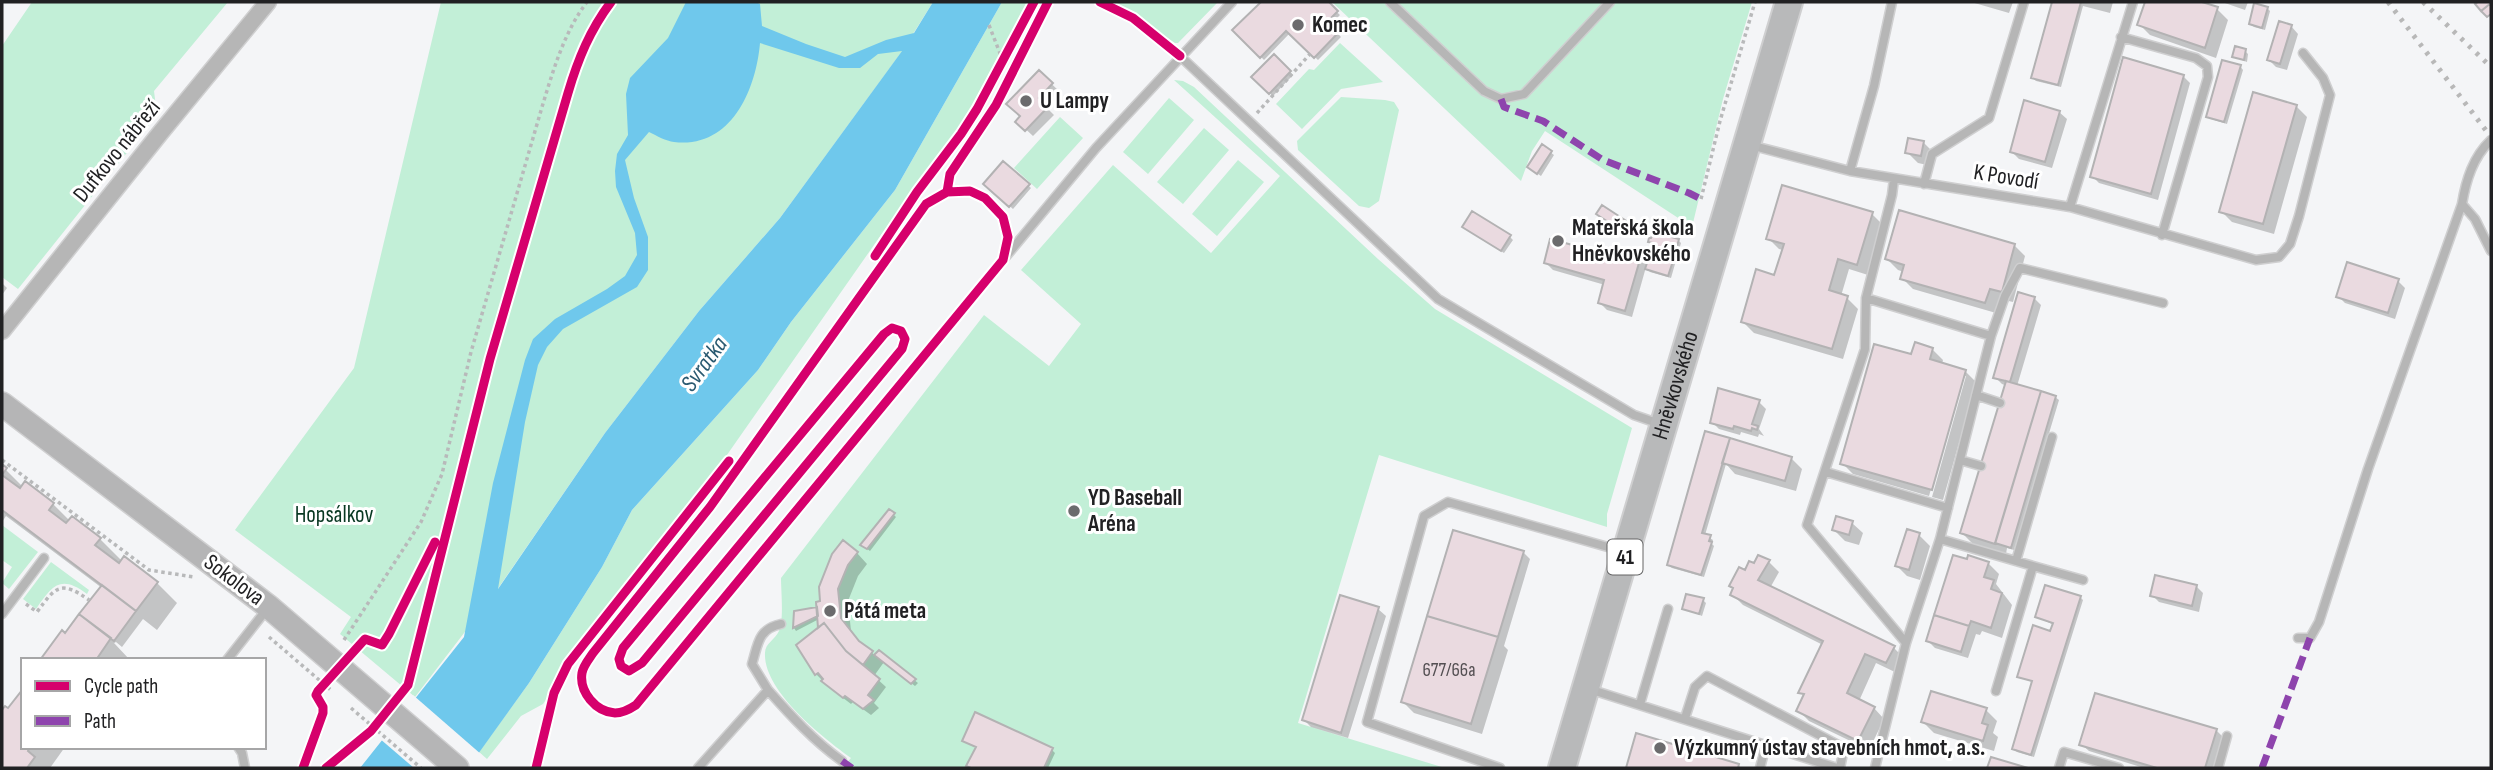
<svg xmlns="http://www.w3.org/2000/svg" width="2493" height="770" viewBox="0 0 2493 770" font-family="'Sofia Sans Condensed',sans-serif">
  <rect width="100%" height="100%" fill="#f4f5f7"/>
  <path fill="#c2efd7" d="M32,2H228L154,91L157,115L18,289L2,277V46Z
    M441,2H933L903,50L780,218L699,311L605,433L497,590L415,697L340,634L351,617L235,530L354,368Z
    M1002,2H1029L957,132L902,205L715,472L565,662L551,692L543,704L521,716L487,759L479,752L529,683L602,567L632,510L758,370L791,322L895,190Z
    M1111,2H1218L1178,43H1175Z
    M1332,2H1752L1723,99L1692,227L1545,131L1532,151L1521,181Z
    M1340,43L1383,82L1341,89L1302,129L1276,104L1309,69L1314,70Z
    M1174,80L1183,81L1194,87L1378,259L1435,309L1632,428L1607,514V527L1379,455L1298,723L1445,768H842L851,758C823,738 763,691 765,653C765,643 775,640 779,631C784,621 781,590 781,578L984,315L1049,366L1081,324L1021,270L1113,165L1211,253L1280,176Z
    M1341,97L1385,100L1394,102L1399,110L1379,201L1369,208L1359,206L1298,150L1297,141Z
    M1169,98L1194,120L1148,174L1123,152Z
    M1060,117L1083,138L1037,189L1014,168Z
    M1204,128L1229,150L1183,204L1157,182Z
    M1238,160L1264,182L1217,236L1192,214Z
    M2,525L38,552L9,589L2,583L12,567L2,560Z
    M51,562L89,590L87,594C60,574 52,586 36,609L23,599Z"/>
  <path fill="#6fc8ec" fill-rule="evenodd" d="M686,2H756L760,4L762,26L806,44L845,57L886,40L914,33L933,2H1002L895,190L791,322L758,370L632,510L602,567L529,683L468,768H360L464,637L493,483L525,360L533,339L555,319L607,289L625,276L637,255L635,233L616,187L615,171L617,154L628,135L626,94L630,78L668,38ZM760,43L839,68H860L878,54L902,51L780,218L699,311L605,433L498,589L525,422L538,365L547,347L563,329L637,287L648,270V237L634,198L625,160L649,132C657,136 666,141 674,142C731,149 756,90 760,43Z"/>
  <path fill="#f4f5f7" d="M413,695L482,755L472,768H414L379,738Z"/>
  <path fill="#0003" d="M1263,2H1326L1340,15L1330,25L1341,37L1318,60L1290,33L1264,60L1235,30Z
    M1971,2H2013L2009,13Z
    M2053,2H2113L2110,13L2083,6L2061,87L2036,81L2033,78Z
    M2147,2H2197L2217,9L2228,20L2216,58L2150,35L2139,24Z
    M2222,2H2248L2245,10Z
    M2267,8L2270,11L2265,30L2254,27L2251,24Z
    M2291,26L2298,34L2287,70L2276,67L2269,60Z
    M2245,51L2248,54L2247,62L2234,57Z
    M1274,56L1293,75L1273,96L1253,77Z
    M2240,66L2243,70L2227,124L2211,119L2208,116Z
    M1039,72L1059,91L1045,106L1054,115L1033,136L1017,121L1022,117Z
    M2183,76L2190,83L2158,200L2099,183L2092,176Z
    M2297,107L2307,117L2274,234L2232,222L2221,211Z
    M2059,112L2067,119L2052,168L2019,159L2012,152Z
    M1923,142L1934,153L1932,166L1918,163L1907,152Z
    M1542,146L1554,155L1541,176L1532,170Z
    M1003,163L1031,188L1013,209L985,184Z
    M1603,208L1633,229L1629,235L1601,217Z
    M1872,214L1883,225L1868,275L1849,269L1841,296L1847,298L1858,309L1843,359L1754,333L1743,322L1776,277L1783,250L1779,249L1768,238Z
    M1467,230L1510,237L1513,240L1504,253Z
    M1678,240L1681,243L1671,278L1650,272L1646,267L1632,317L1607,310L1600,303L1605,285L1553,270L1546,263L1597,253L1640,258L1648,266L1655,245L1650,241Z
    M2014,245L2025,256L2013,302L2000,299L1996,313L1913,289L1902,278L1904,272L1898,270L1887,259Z
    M2398,281L2405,288L2395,319L2345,303L2338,296Z
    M2,283L7,288L2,295Z
    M2034,298L2041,305L2017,386L2055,397L2059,400L2014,550L2007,548L2006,554L1973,544L1962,533L2007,386L2002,384L1995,377Z
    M1932,349L1943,360L1942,364L1965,371L1976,382L1943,500L1932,497L1966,376H1963L1929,496L1853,474L1842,463L1912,356Z
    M1759,402L1766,409L1759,429L1764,436L1759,434L1758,437L1741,432L1740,435L1719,429L1712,422Z
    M1706,433L1791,458L1802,469L1796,491L1735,474L1726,464L1705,535L1713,540L1712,544L1714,546L1704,577L1672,568L1669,565Z
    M2,466L23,487L53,504L70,521L100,539L122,561L157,583L177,603L157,630L143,619L122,647L116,642L114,643L130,660H42L65,635L102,588L6,516L2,522Z
    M893,514L896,517L870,551L866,548Z
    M1852,523L1863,533L1859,545L1845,541L1834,530Z
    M1908,531L1919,535L1930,546L1920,580L1907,576L1897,566Z
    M1523,552L1530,559L1504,646L1508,650L1482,734L1414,713L1403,702Z
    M857,553L867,564L858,576L848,601L851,631L863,646L876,656L879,653L918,683L915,686L884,662L874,676L886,687L874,703L879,708L871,715L853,702L851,704L830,688L816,674L819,619L796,631L794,628L796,612L818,608L822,602L820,587Z
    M1769,562L1779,572L1770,588L1894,648L1905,659L1897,673L1876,663L1859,701L1874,708L1884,719L1869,750L1809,721L1799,711L1805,697L1800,692L1823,645L1743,605L1732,594L1745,572L1755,565Z
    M1988,563L1999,574L1996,584L2012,605L2002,638L1982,631L1980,635L1976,634L1968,658L1935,648L1928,641Z
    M2196,586L2203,593L2199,612L2159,602L2152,595Z
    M2080,597L2083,600L2034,757L2017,752L2014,749L2034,683L2019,676L2052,633L2054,625L2037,617Z
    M1703,600L1706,603L1702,616L1684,608Z
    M1378,609L1386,616L1348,738L1311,727L1304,720Z
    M5,708L9,711L23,747H65L50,768H2V713Z
    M1986,710L1997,721L1993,733L1998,737L1994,751L1934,733L1923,722Z
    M2216,730L2223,737L2214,768H2144L2089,751L2081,744Z
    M1638,735L1738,765L1741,768H1628Z
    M964,740L1052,750L1055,753L1048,768H971L969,766L977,748Z"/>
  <path fill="#eadae0" stroke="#b3b2b3" stroke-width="2" d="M1261,2H1329L1338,11L1328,21L1339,32L1314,58L1286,31L1260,58L1232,30Z
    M2052,2H2081L2058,85L2031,78Z
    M2145,2H2202L2218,7L2205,48L2137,25Z
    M2478,2H2491V3L2481,11L2475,4Z
    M2254,3L2268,7L2262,28L2249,24Z
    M2491,3V14L2487,17L2481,11Z
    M2279,21L2292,25L2280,64L2267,60Z
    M2235,46L2246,49L2244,60L2232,57Z
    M1274,54L1291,71L1269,94L1251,77Z
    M2123,57L2184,75L2151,194L2090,177Z
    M2222,60L2241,65L2224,122L2206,117Z
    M1039,70L1053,83L1039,98L1048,107L1025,131L1015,122L1020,116L1006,104Z
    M2253,92L2297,105L2263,224L2219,212Z
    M2024,100L2060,111L2045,162L2010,152Z
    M1908,138L1924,141L1921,156L1905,153Z
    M1542,144L1552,151L1537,174L1527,167Z
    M1003,161L1030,184L1009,207L983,184Z
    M1782,185L1873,212L1857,265L1838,259L1829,290L1848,296L1832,349L1741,322L1756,269L1774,275L1784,244L1766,239Z
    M1602,205L1631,224L1625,233L1596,214Z
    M1899,210L2015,244L2002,292L1990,289L1985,303L1900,279L1904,265L1885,259Z
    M1472,211L1511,235L1501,251L1462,227Z
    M1656,233L1679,239L1673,261L1650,254L1653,243L1648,242L1649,238H1651L1653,234Z
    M1550,239L1595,251L1597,245L1641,256L1625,311L1598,303L1604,280L1544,263Z
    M1650,254L1673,261L1668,276L1645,269Z
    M2347,262L2399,279L2388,313L2336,297Z
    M2018,292L2035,297L2010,382L1993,378Z
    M1915,342L1933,348L1930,359L1966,370L1932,490L1840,464L1874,344L1911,354Z
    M2006,381L2041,391L1995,544L1960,533Z
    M1718,388L1760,400L1752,424L1758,426L1757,430L1752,428L1751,431L1734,426L1733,429L1710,423Z
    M2041,391L2056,396L2011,548L1995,543Z
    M1705,431L1730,438L1702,533L1711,535L1709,541L1712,542L1701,575L1667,565Z
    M1730,438L1792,457L1785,481L1722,463Z
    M2,464L7,468L2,475L20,488L25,481L54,503L49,510L66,523L72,516L101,538L95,545L119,563L124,556L158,582L136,611L2,510Z
    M889,509L895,513L867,549L860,545Z
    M1836,516L1853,521L1849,535L1832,530Z
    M1907,529L1920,533L1909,570L1895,566Z
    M1453,530L1524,551L1498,637L1427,616Z
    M843,540L858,552L848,565L838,589L841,618L859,641L873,651L863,665L846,651L824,623L818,628L816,602L820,601L819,587L832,554Z
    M1758,555L1770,560L1758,580L1895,646L1886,663L1865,654L1847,693L1875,707L1858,741L1796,711L1804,694L1798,693L1823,641L1730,595L1733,588L1729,586L1739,567L1745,570L1749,561L1754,563Z
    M1953,555L1967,559L1968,555L1989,562L1984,577L1994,580L1991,589L2002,593L1991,628L1971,621L1969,626L1934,615Z
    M2155,575L2197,585L2192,606L2150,596Z
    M102,585L136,611L114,641L79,614Z
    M2045,585L2081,596L2031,755L2012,749L2032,681L2017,677L2033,625L2050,631L2053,623L2035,617Z
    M1686,594L1704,598L1699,614L1682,609Z
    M1340,595L1379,607L1341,733L1302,720Z
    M817,607L818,616L793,628L794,611Z
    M79,614L111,638L96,660H40L62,630L65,633Z
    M1934,615L1969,626L1961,652L1926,641Z
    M1427,616L1498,637L1471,724L1401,702Z
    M824,623L846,651L880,679L868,695L874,700L863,709L845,696L843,698L821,681L823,679L818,673L815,675L796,645Z
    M879,650L916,679L911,684L874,655Z
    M23,689V747H30L28,751L35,757L27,768H2V710L5,706L8,708Z
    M1931,691L1987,708L1982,723L1988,725L1983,741L1921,722Z
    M2095,693L2217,729L2205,768H2157L2079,745Z
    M975,712L1053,748L1044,768H971L966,766L976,747L962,741Z
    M1636,733L1739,764L1738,768H1626Z
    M1991,757L2028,768H1987Z"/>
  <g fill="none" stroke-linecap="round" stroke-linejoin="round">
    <defs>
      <path id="lane" d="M1390,2L1484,91L1501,99L1524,94L1610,2
        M2121,37L2196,58L2207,66L2208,77L2162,235
        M1180,56L1438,299L1634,415L1660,424
        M1750,145L1850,171L2070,207L2256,260L2279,257L2290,244L2299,216L2330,95L2323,78L2303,53
        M1850,171L1874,86L1892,2
        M1924,184L1932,154L1989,118L2024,2
        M2462,204L2475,219L2491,251
        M2070,207L2133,2
        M1003,260L1096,148L1232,2
        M1866,298L1991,336L1940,539L1906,643
        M1991,336L2005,296L2020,268L2163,303
        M1976,395L2000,403
        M1960,460L1981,466
        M1826,472L1948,508
        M1940,539L2033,566L1996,691
        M2016,561L2052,437
        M2033,566L2083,580
        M2,614L44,558
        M2298,638H2310L2319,622L2368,469L2462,204C2466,180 2473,157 2491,140
        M227,660L267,609
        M1589,689L1837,768
        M768,690C791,716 814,741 842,761
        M1640,704L1668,609
        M1685,718L1695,687L1707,676L1844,748L1840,768
        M238,747L242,753L245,768
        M698,768L768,690L752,664C758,644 758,629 781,624
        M1500,768L1367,722L1424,516L1448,502L1622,551
        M1760,768L1766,745
        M1875,768L1906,643L1807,525L1865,349L1866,298L1892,195L1894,179
        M2059,768L2064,752L2119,768
        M2218,768L2227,736"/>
      <path id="street" d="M2,331L161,132L268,2"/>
      <path id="secondary" d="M2,404L269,607L457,768"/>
      <g id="primary">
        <path id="s1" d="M1562,768L1789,2"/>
      </g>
    </defs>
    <use href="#lane" stroke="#cfcfd0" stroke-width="11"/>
    <use href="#street" stroke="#cfcfd0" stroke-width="19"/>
    <use href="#secondary" stroke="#cfcfd0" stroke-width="26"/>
    <use href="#primary" stroke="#cfcfd0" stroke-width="30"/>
    <path stroke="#b8b9ba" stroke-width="3.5" stroke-dasharray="3.5 3.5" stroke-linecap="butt" d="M989,25L1003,61
      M1257,113L1310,54
      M1701,199L1720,121L1755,2
      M2,460L149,570L194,577
      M26,604L37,612C56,586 61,580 89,600
      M269,637L332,691
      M344,640L421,522L442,474L471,352L542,107C553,71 564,32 587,2
      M351,708L421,768"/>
    <use href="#lane" stroke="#b6b6b6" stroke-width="8"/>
    <use href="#street" stroke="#b6b6b6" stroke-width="16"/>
    <use href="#secondary" stroke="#b5b5b6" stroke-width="23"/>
    <use href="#primary" stroke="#b8b9ba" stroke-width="26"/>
    <path stroke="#b8b8b8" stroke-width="5" stroke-dasharray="3.5 7" stroke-linecap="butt" d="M2388,2L2491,137
      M2423,2L2491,67"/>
    <path stroke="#8e44ad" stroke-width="7" stroke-dasharray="14 7" stroke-linecap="butt" d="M1501,99L1504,107L1543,121L1603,160L1689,193L1701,199
      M842,761L852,768
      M2262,768L2310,638"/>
    <defs>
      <path id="cycleway" d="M1100,2L1133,18L1180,56
        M947,192L926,204L710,507L593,653C589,659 583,666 582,673C579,692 596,712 615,713C623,713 630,709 636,705L1003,260L1008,237L1003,217L985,198L970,191L947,192L950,174L996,105L1048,2
        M875,256L917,192L961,134L977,109L1034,2
        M892,328L901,331L905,339L902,349L642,663L629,671L621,666L619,659L623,648L884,334Z
        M303,768L323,713V707L316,695L318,691L365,639L382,645L389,634L435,542
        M326,768L371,731L408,685L490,359L568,93C578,59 590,30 611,2
        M536,768L554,693L568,664L729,461"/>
    </defs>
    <use href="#cycleway" stroke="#fff" stroke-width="13"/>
    <use href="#cycleway" stroke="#d6006c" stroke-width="9"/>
  </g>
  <g fill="#6b6b6d" stroke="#fff" stroke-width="2.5">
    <circle cx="1298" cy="25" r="7"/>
    <circle cx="1026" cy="101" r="7"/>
    <circle cx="1558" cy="241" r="7"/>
    <circle cx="1074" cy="511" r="7"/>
    <circle cx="830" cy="611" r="7"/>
    <circle cx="1660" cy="748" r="7"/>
  </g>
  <g text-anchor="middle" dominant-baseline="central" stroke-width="6" stroke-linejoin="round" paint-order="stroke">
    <g font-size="19" fill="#534f52">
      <text x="1449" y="670">677/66a</text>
    </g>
    <rect fill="#fff" stroke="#646465" stroke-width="2" x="1607.5" y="539.5" width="35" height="35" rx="5"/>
    <g font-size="21" font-weight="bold" fill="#212123">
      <text x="1625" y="557">41</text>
    </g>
    <g font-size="23" font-weight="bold" fill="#212123" stroke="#fff" text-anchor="start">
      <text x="1312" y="25">Komec</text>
      <text x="1040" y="101">U Lampy</text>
      <text x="1572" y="228">Mateřská škola<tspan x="1572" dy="26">Hněvkovského</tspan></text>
      <text x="1088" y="498">YD Baseball<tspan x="1088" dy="26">Aréna</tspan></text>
      <text x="844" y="611">Pátá meta</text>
      <text x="1674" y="748">Výzkumný ústav stavebních hmot, a.s.</text>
    </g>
    <g font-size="23" fill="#212123" stroke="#fff">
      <text transform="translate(117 151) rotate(-51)">Dufkovo nábřeží</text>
      <text transform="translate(2006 177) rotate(9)">K Povodí</text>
      <text stroke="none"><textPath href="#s1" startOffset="399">Hněvkovského</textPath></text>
      <text transform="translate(234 580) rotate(37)">Sokolova</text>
    </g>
    <g font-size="23" fill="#073721" stroke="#fff">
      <text x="334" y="515">Hopsálkov</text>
    </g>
    <g font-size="24" font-style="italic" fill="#2a5a71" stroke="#fff">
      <text transform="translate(704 364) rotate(-54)">Svratka</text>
    </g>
  </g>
  <rect width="2493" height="770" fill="none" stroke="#212123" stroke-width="7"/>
  <rect x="21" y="658" width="245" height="91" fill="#ffffff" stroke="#a6a6a7" stroke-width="2"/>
  <rect x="35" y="681" width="35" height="10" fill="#d6006c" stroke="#a6a6a7" stroke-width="2"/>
  <text x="84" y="693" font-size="21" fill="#212123">Cycle path</text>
  <rect x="35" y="716" width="35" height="10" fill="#8e44ad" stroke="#a6a6a7" stroke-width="2"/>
  <text x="84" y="728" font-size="21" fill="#212123">Path</text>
</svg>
